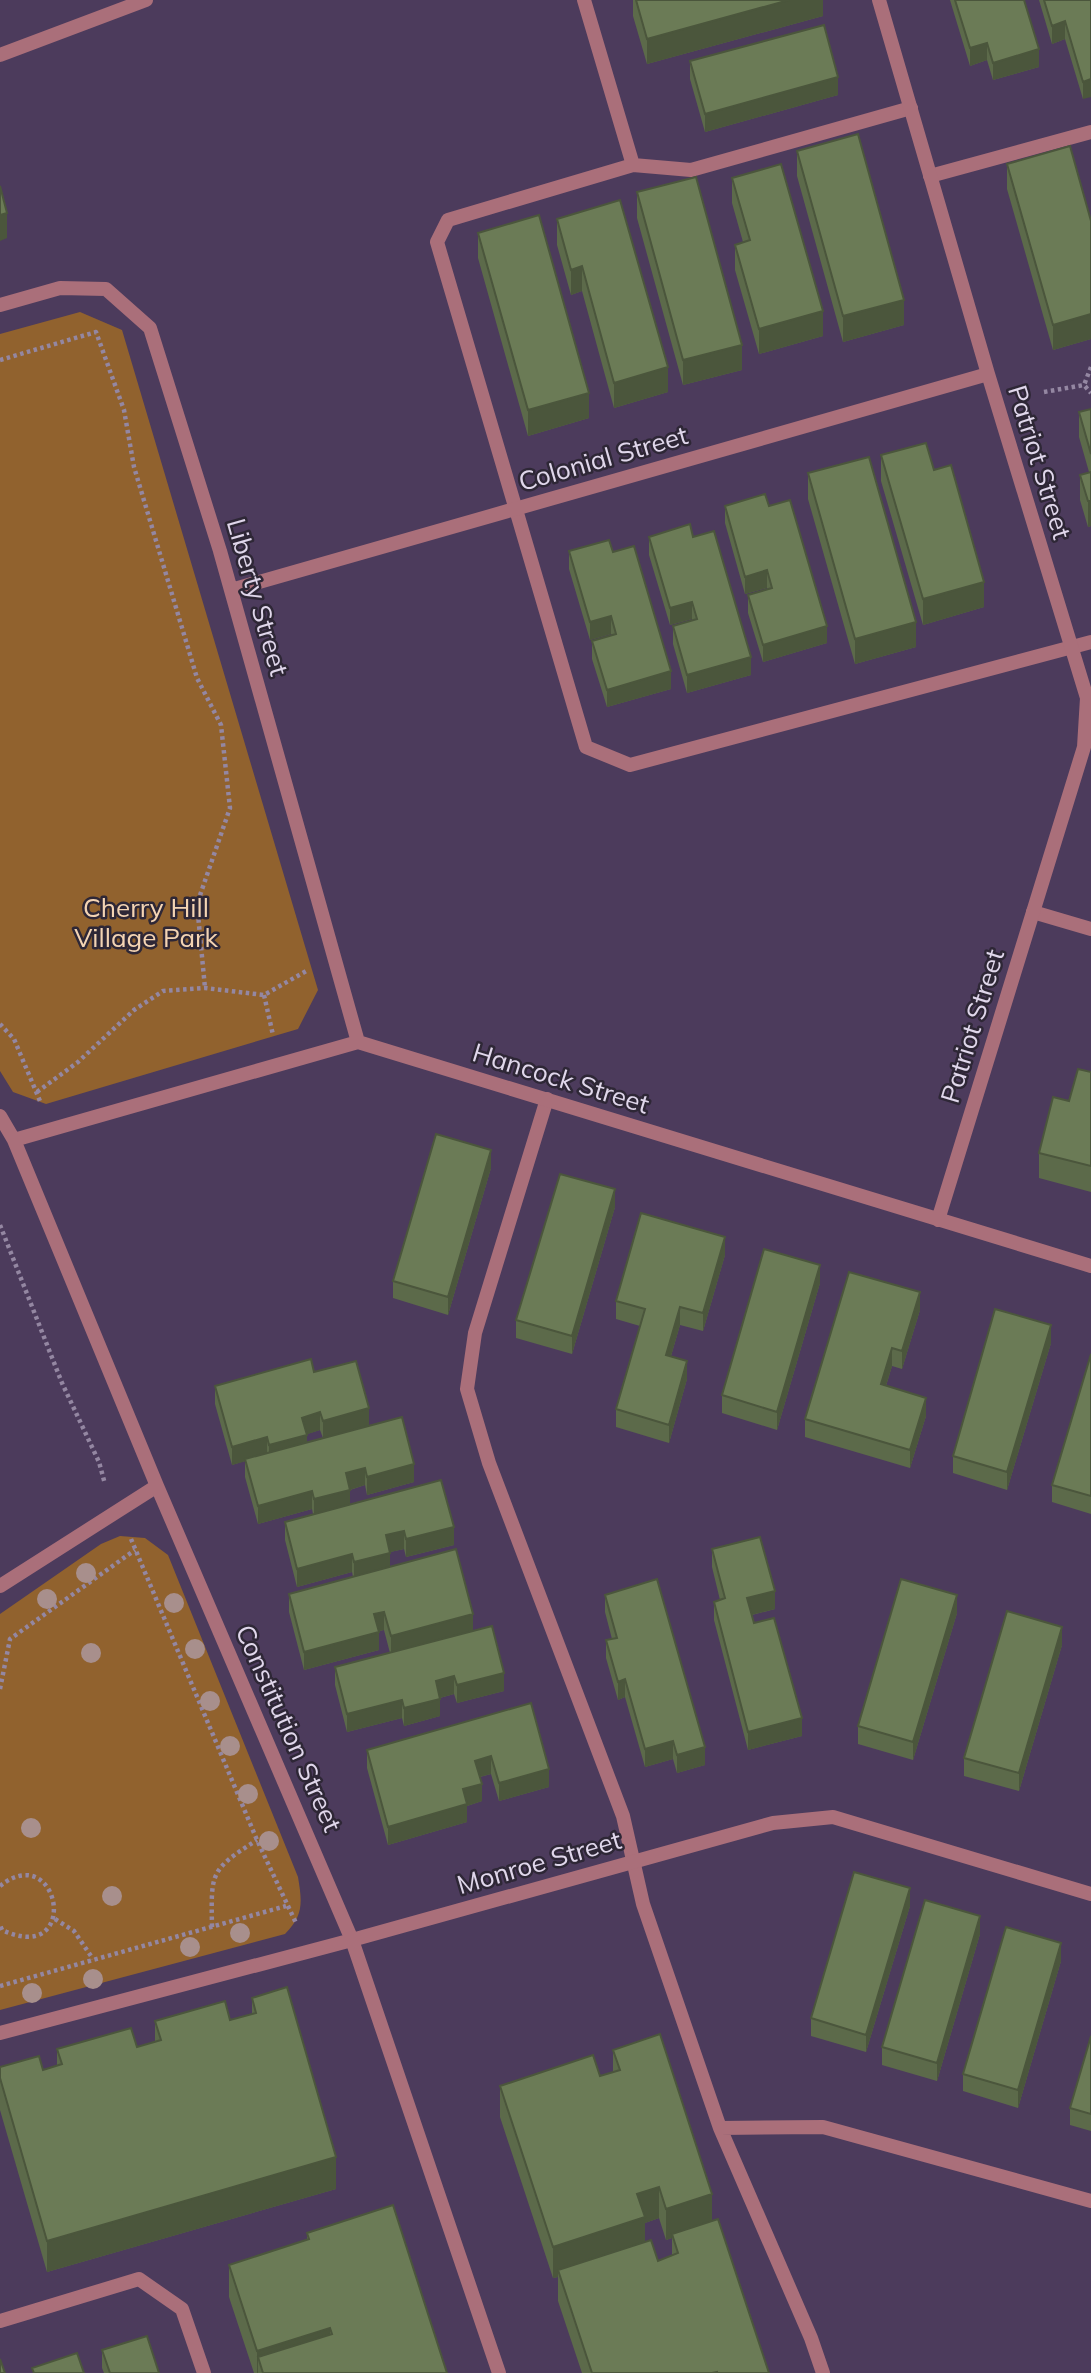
<svg xmlns="http://www.w3.org/2000/svg" width="1091" height="2373" viewBox="0 0 1091 2373" font-family="Mulish,sans-serif">
  <rect width="100%" height="100%" fill="#4c3b5c"/>
  <path fill="#91622e" d="M80,312L122,330L318,990L298,1029L46,1104L13,1092L0,1071V334Z
    M120,1536L145,1538L168,1555L298,1877C302,1902 304,1915 285,1934L0,2010V1614L101,1544Z"/>
  <g fill="none" stroke-linecap="round" stroke-linejoin="round">
    <path stroke="#9487a2" stroke-width="4.5" stroke-dasharray="3.5 3.5" stroke-linecap="butt" d="M0,360L96,332L124,410L134,467L197,678L221,725L230,808L197,904L205,988
      M1091,367L1084,385L1091,393
      M1044,392L1084,385
      M264,995L273,1035
      M0,1024L14,1039L40,1101
      M37,1092L78,1062L134,1010L163,991L205,988L264,995L308,970
      M0,1225L62,1383L99,1462L105,1484
      M131,1539L257,1840L296,1923
      M0,1689L10,1639L135,1550
      M0,1886C60,1838 82,1967 2,1930L0,1925
      M55,1919L74,1931L93,1959
      M212,1927C211,1872 210,1870 257,1840
      M0,1986L286,1906"/>
    <path stroke="#aa6f7a" stroke-width="14" d="M584,0L633,165
      M0,55L146,0
      M911,108L691,170L633,165L448,220L437,242L586,747L630,765L1091,642
      M930,176L1091,132
      M1033,912L1091,929
      M547,1099L475,1333L467,1389L489,1463L623,1816L643,1904L720,2128L811,2338L823,2373
      M720,2128L823,2127L1091,2201
      M0,2321L139,2279L182,2309L204,2373"/>
    <path stroke="#aa6f7a" stroke-width="14" d="M879,0L988,374L1087,698L1084,747L938,1220
      M0,305L60,288L106,289L150,328L220,551L358,1042
      M231,590L988,374
      M0,1116L14,1140L157,1486L352,1940L499,2373
      M14,1140L358,1042L1091,1266
      M0,1586L157,1486
      M0,2033L352,1940L773,1823L833,1817L1091,1894"/>
  </g>
  <g fill="#a88f8c">
    <circle cx="86" cy="1573" r="10"/>
    <circle cx="47" cy="1599" r="10"/>
    <circle cx="174" cy="1603" r="10"/>
    <circle cx="195" cy="1649" r="10"/>
    <circle cx="91" cy="1653" r="10"/>
    <circle cx="210" cy="1701" r="10"/>
    <circle cx="230" cy="1746" r="10"/>
    <circle cx="248" cy="1794" r="10"/>
    <circle cx="31" cy="1828" r="10"/>
    <circle cx="269" cy="1841" r="10"/>
    <circle cx="112" cy="1896" r="10"/>
    <circle cx="240" cy="1933" r="10"/>
    <circle cx="190" cy="1947" r="10"/>
    <circle cx="93" cy="1979" r="10"/>
    <circle cx="32" cy="1993" r="10"/>
  </g>
  <path fill="#5c6a4a" fill-rule="evenodd" d="M633,0H823V16L647,64L633,16Z
    M950,0H1024L1039,67L993,80L987,60L970,66Z
    M1039,0H1091L1083,99L1065,39L1052,44Z
    M690,61L838,95L705,132L690,79Z
    M797,151L904,325L843,342L797,176Z
    M1007,164L1091,221V339L1053,350L1007,189Z
    M732,178L823,336L759,354L735,270V245L743,242L732,203Z
    M637,192L742,370L683,385L637,218Z
    M557,219L668,392L614,408L582,291L571,295L557,245Z
    M478,233L589,418L528,436L478,258Z
    M1091,409V526L1088,527L1080,500V475L1089,472L1079,437V412Z
    M881,455L934,470L984,607L923,625L881,481Z
    M808,473L916,647L855,664L808,499Z
    M725,506H769L827,643L763,662L748,613V595L768,590L767,588L745,594L725,523Z
    M649,537H693L751,675L687,693L673,644V626L692,621V619L670,625L649,555Z
    M569,551L613,552L671,689L607,707L592,659V641L612,635L611,634L590,640L569,569Z
    M1091,1072V1192L1039,1178V1153L1069,1101Z
    M491,1168L448,1315L393,1298V1281Z
    M615,1207L572,1354L516,1338V1320Z
    M725,1255L703,1331L680,1325L671,1356L687,1379L669,1443L616,1427V1409L640,1326L616,1319V1301Z
    M820,1283L777,1430L722,1413V1395Z
    M920,1310L902,1369L892,1366L886,1386L926,1416L910,1468L805,1437V1419Z
    M1051,1343L1007,1490L953,1473V1456Z
    M1091,1354V1514L1052,1502V1485Z
    M314,1372L369,1426L414,1482L367,1495L365,1485L350,1490V1504L454,1545L406,1557L404,1549L390,1552V1566L473,1631L504,1691L457,1703L454,1694L440,1698V1716L404,1726L402,1718L347,1732L335,1685V1667L390,1653L384,1630L379,1631V1650L304,1670L289,1612V1594L353,1577L352,1572L297,1587L285,1540V1522L313,1514L312,1509L258,1524L245,1477V1461L232,1465L215,1404V1386ZM320,1430L323,1438L307,1443V1434Z
    M712,1549L775,1609L752,1615L754,1623L802,1736L748,1750L714,1620V1602L720,1600L712,1567Z
    M605,1595L705,1765L677,1773L673,1759L645,1767L625,1697L618,1700L606,1658V1640L612,1639L605,1612Z
    M957,1613L913,1760L858,1744V1726Z
    M1062,1645L1019,1791L964,1776V1758Z
    M531,1703L549,1787L499,1801L491,1774L480,1777L482,1801L467,1806V1822L388,1845L367,1768V1750Z
    M910,1906L866,2052L811,2036V2018Z
    M980,1934L937,2081L882,2065V2047Z
    M1061,1961L1018,2108L963,2091V2074Z
    M252,1998L336,2189L47,2272L0,2110V2067L43,2070L57,2065V2049L137,2047L155,2042V2021L230,2020L252,2014Z
    M1091,2036V2131L1070,2125V2108Z
    M613,2050L712,2221L769,2373H582L558,2301V2277L553,2278L500,2117V2086L600,2076L613,2072ZM659,2218L666,2240L672,2238V2256L658,2261L645,2242V2223Z
    M307,2233L447,2373H254L229,2297V2265L307,2240Z
    M102,2350L159,2373H104L102,2368Z"/>
  <path fill="#4b563c" d="M789,0H823V16L647,64V39Z
    M1065,21V39L1052,44V26Z
    M987,43V60L970,66V48Z
    M1039,49V67L993,80V63Z
    M838,77V95L705,132V114Z
    M1091,79V97L1083,99V82Z
    M7,213V238L0,241V215Z
    M582,266V291L571,295V270Z
    M904,300V325L843,342V316Z
    M823,311V336L759,354V329Z
    M1091,314V339L1053,350V325Z
    M742,345V370L683,385V360Z
    M668,367V392L614,408V383Z
    M589,393V418L528,436V410Z
    M1088,501H1091V526L1088,527Z
    M767,570V588L745,594V577Z
    M984,582V607L923,625V599Z
    M692,602V619L670,625V608Z
    M611,616V634L590,640V622Z
    M916,622V647L855,664V639Z
    M827,626V643L763,662V645Z
    M751,657V675L687,693V675Z
    M671,671V689L607,707V690Z
    M491,1150V1168L448,1315V1297Z
    M615,1189V1207L572,1354V1336Z
    M725,1237V1255L703,1331V1313Z
    M820,1265V1283L777,1430V1412Z
    M920,1292V1310L902,1369V1351Z
    M680,1307V1325L666,1373V1355Z
    M1051,1325V1343L1007,1490V1472Z
    M892,1348V1366L881,1402V1384Z
    M687,1361V1379L669,1443V1425Z
    M926,1398V1416L910,1468V1450Z
    M369,1408V1426L323,1439V1421Z
    M320,1412V1430L302,1436V1418Z
    M307,1435V1453L269,1463V1445Z
    M267,1437V1455L232,1465V1447Z
    M414,1464V1482L367,1495V1477Z
    M365,1468V1485L346,1491V1473Z
    M350,1490V1508L314,1517V1499Z
    M312,1491V1509L258,1524V1506Z
    M454,1527V1545L406,1557V1539Z
    M404,1531V1549L386,1553V1535Z
    M390,1553V1570L354,1580V1562Z
    M352,1554V1572L297,1587V1569Z
    M775,1591V1609L747,1616V1598Z
    M957,1595V1613L913,1760V1742Z
    M384,1612V1630L374,1632V1614Z
    M473,1614V1631L391,1653V1636Z
    M1062,1627V1645L1019,1791V1773Z
    M379,1632V1650L304,1670V1652Z
    M504,1673V1691L457,1703V1685Z
    M454,1676V1694L436,1699V1681Z
    M625,1679V1697L618,1700V1682Z
    M440,1699V1716L404,1726V1708Z
    M402,1700V1718L347,1732V1714Z
    M802,1718V1736L748,1750V1732Z
    M673,1741V1759L645,1767V1749Z
    M705,1747V1765L677,1773V1755Z
    M491,1756V1774L475,1778V1761Z
    M549,1769V1787L499,1801V1783Z
    M482,1784V1801L467,1806V1822L388,1845V1827L463,1789Z
    M910,1888V1906L866,2052V2035Z
    M980,1916V1934L937,2081V2063Z
    M1061,1943V1961L1018,2108V2090Z
    M336,2157V2189L47,2272V2241Z
    M659,2187V2218L645,2223V2249L558,2270V2277L553,2278V2247L637,2194Z
    M712,2194V2225L672,2234V2238L666,2240V2209Z
    M330,2328V2359L258,2357V2373H257V2351Z"/>
  <path fill="#6b7b56" stroke="#4b563c" stroke-width="2" d="M636,0H789L647,39Z
    M955,0H1024L1039,49L993,63L987,43L970,48Z
    M1044,0H1091V79L1083,82L1065,21L1052,26Z
    M824,25L838,77L705,114L690,61Z
    M858,134L904,300L843,316L797,151Z
    M1070,146L1091,221V314L1053,325L1007,164Z
    M781,164L823,311L759,329L735,245L750,240L732,178Z
    M696,177L742,345L683,360L637,192Z
    M0,186L7,213L0,215Z
    M620,200L668,367L614,383L582,266L571,270L557,219Z
    M539,215L589,393L528,410L478,233Z
    M1091,409V454L1079,412Z
    M926,443L934,470L951,465L984,582L923,599L881,455Z
    M869,457L916,622L855,639L808,473Z
    M1091,472V501H1088L1080,475Z
    M765,494L769,506L790,500L827,626L763,645L748,595L772,588L767,570L745,577L725,506Z
    M690,524L693,537L714,531L751,657L687,675L673,626L697,619L692,602L670,608L649,537Z
    M609,540L613,552L634,546L671,671L607,690L592,641L616,634L611,616L590,622L569,551Z
    M1078,1069L1091,1072V1166L1039,1153L1053,1097L1069,1101Z
    M436,1134L491,1150L448,1297L393,1281Z
    M560,1174L615,1189L572,1336L516,1320Z
    M641,1213L725,1237L703,1313L680,1307L666,1355L687,1361L669,1425L616,1409L645,1309L616,1301Z
    M764,1249L820,1265L777,1412L722,1395Z
    M849,1272L920,1292L902,1351L892,1348L881,1384L926,1398L910,1450L805,1419Z
    M995,1309L1051,1325L1007,1472L953,1456Z
    M1091,1354V1496L1052,1485Z
    M311,1359L314,1372L356,1361L369,1408L323,1421L320,1412L302,1418L307,1435L269,1445L267,1437L232,1447L215,1386Z
    M402,1417L414,1464L367,1477L365,1468L346,1473L350,1490L314,1499L312,1491L258,1506L245,1459Z
    M441,1480L454,1527L406,1539L404,1531L386,1535L390,1553L354,1562L352,1554L297,1569L285,1522Z
    M760,1537L775,1591L747,1598L754,1623L774,1618L802,1718L748,1732L714,1602L725,1598L712,1549Z
    M456,1549L473,1614L391,1636L384,1612L374,1614L379,1632L304,1652L289,1594Z
    M657,1579L705,1747L677,1755L673,1741L645,1749L625,1679L618,1682L606,1640L617,1638L605,1595Z
    M901,1579L957,1595L913,1742L858,1726Z
    M1007,1611L1062,1627L1019,1773L964,1758Z
    M492,1626L504,1673L457,1685L454,1676L436,1681L440,1699L404,1708L402,1700L347,1714L335,1667Z
    M531,1703L549,1769L499,1783L491,1756L475,1761L482,1784L463,1789L467,1804L388,1827L367,1750Z
    M854,1872L910,1888L866,2035L811,2018Z
    M925,1900L980,1916L937,2063L882,2047Z
    M1006,1927L1061,1943L1018,2090L963,2074Z
    M287,1987L336,2157L47,2241L0,2078V2067L39,2056L43,2070L62,2064L57,2049L131,2028L137,2047L161,2040L155,2021L225,2001L230,2020L256,2013L252,1998Z
    M660,2034L712,2194L666,2209L659,2187L637,2194L645,2217L553,2247L500,2086L593,2055L600,2076L620,2070L613,2050Z
    M1091,2036V2114L1070,2108Z
    M393,2205L447,2373H263L258,2357L332,2334L330,2328L257,2351L229,2265L309,2239L307,2233Z
    M718,2219L769,2373H717V2372L712,2373H592L558,2270L651,2240L658,2261L678,2253L672,2234Z
    M147,2336L159,2373H110L102,2350Z
    M77,2353L84,2373H34L32,2368Z
    M0,2359L5,2373H0Z"/>
  <g text-anchor="middle" dominant-baseline="central" stroke-width="5" stroke-linejoin="round" paint-order="stroke">
    <g font-size="26" fill="#e0d7eb" stroke="#2e2736">
      <text transform="translate(603 458) rotate(-16)">Colonial Street</text>
      <text transform="translate(1040 462) rotate(73)">Patriot Street</text>
      <text transform="translate(258 597) rotate(74)">Liberty Street</text>
      <text transform="translate(972 1026) rotate(-73)">Patriot Street</text>
      <text transform="translate(561 1078) rotate(17)">Hancock Street</text>
      <text transform="translate(289 1728) rotate(66)">Constitution Street</text>
      <text transform="translate(539 1862) rotate(-16)">Monroe Street</text>
    </g>
    <g font-size="26" fill="#f4d4b3" stroke="#2e2736">
      <text x="146" y="907">Cherry Hill<tspan x="146" dy="30">Village Park</tspan></text>
    </g>
  </g>
</svg>
